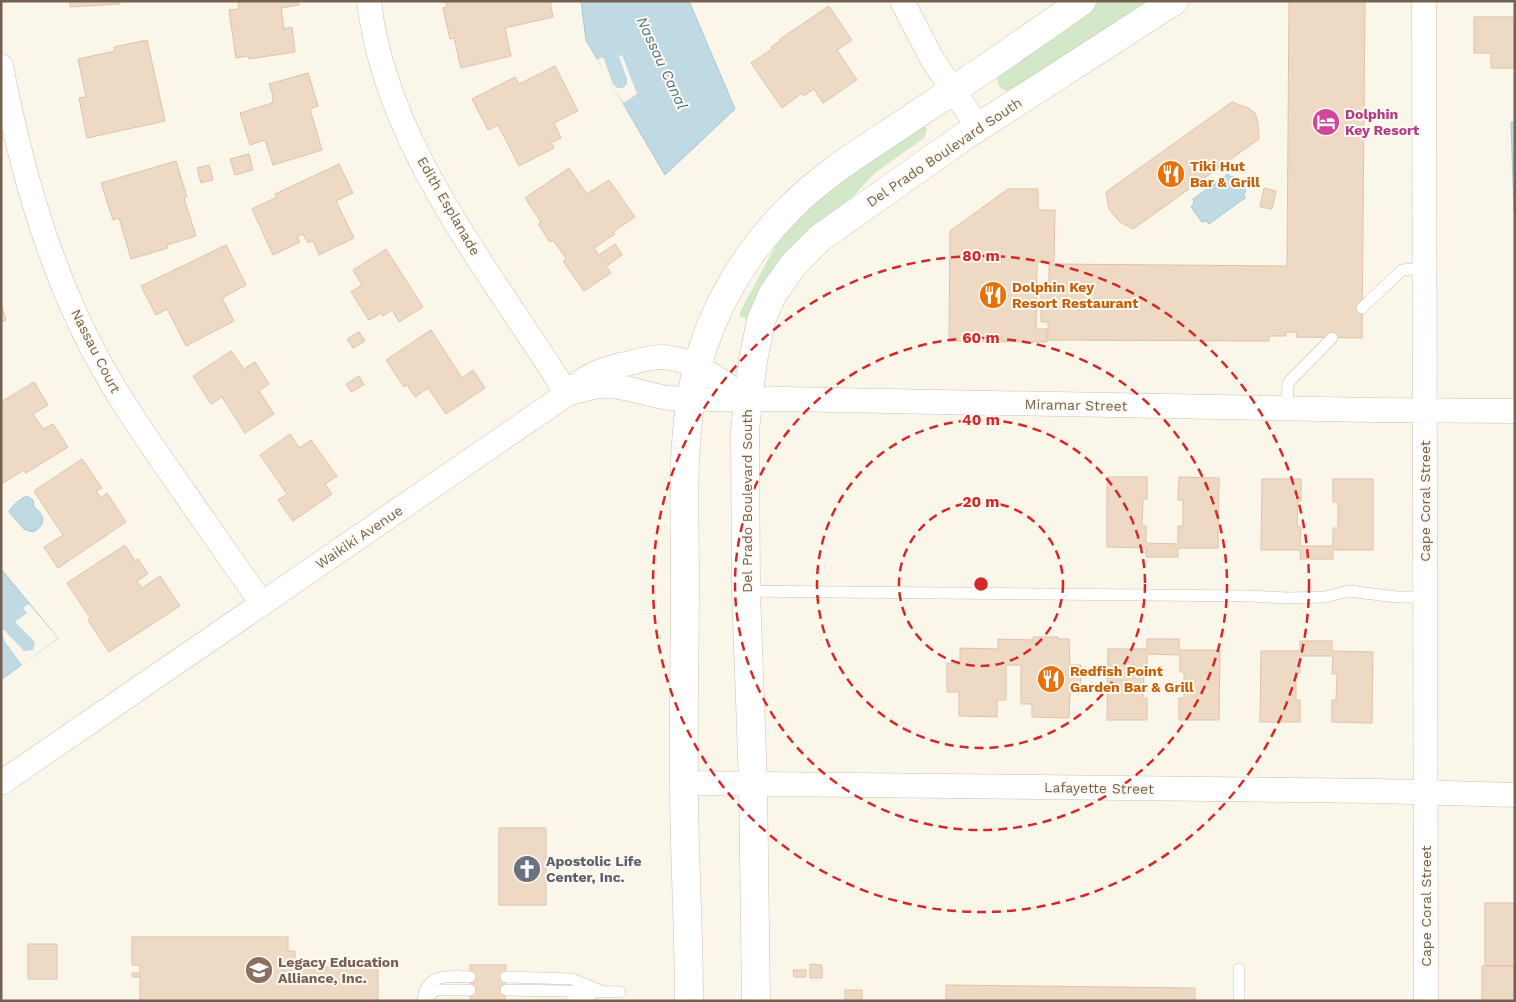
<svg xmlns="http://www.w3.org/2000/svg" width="1516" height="1002" viewBox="0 0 1516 1002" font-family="'Work Sans',sans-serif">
  <rect width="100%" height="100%" fill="#fbf6ea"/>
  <path fill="#d2e8c9" d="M1099,1H1148L1009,92L1000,88L996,76L1002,66Z
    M922,125L925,126L927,130L924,138L875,173L844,206L750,317L746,319L740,316V312L784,230L808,203Z"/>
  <path fill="#c0dae4" stroke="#a7c8d5" d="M581,1H689L735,109L665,175L586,40Z
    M1511,122H1515V212H1514Z
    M1228,174L1231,177L1235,176L1246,191L1244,194L1245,198L1209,224L1206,221L1202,222L1191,207L1194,203L1193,199Z
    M27,496L33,500L34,507C45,515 47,525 33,532L24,529L9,512C10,507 21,498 27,496Z
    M1,569L58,638L1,680Z"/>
  <path fill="#fbf6ea" d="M622,55L637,94L623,103L610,82L608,83L599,68L601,66L597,60L603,57L613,84L617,88H623L627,84V79L619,56Z
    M29,604L58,638L22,665L4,640L2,630H4L24,651L33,650L35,642L15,622L27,613L23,608Z"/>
  <path fill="#eedac4" stroke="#e0c2a6" d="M70,1H120V4L70,7Z
    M238,1H298L299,5L281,8L284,29L292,27L295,52L249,59L248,56L236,58L229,10L239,9Z
    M445,1H550L553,17L505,28L511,56L461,68L454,38L450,39L443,8L447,7Z
    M1289,1H1365L1362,338L1296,337L1297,332H1286V336H1269V341L1048,340V322H1041V292L1049,293V264L1287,266Z
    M829,6L852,40L837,50L857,80L823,103L814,89L804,96L802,93L782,108L751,63L772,49L771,47L780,41V39Z
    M1474,17H1515V68H1491V53H1474Z
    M147,40L165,121L87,138L79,98L86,97L78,59L115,51L114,47Z
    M555,66L578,111L554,123L561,138L551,143L554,148L519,166L498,125L488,130L472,99L515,77L519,84Z
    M308,73L318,106L310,109L322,150L273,165L265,140L250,145L240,113L272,103L273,96L269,84Z
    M1232,102L1248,108L1255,113L1258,123L1259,139L1133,229L1120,222L1109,209L1106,192Z
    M249,154L253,170L235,175L230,159Z
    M176,161L187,197L184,198L196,236L167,245L168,248L131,259L119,218L113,220L101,183Z
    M339,164L353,193L336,201L354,238L319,255L313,241L308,243L303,234L297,236L300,242L273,255L252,209L277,197L275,194Z
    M209,165L213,180L201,183L197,168Z
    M569,168L587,194L609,180L635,217L613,232L615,234L594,248L611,273L584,291L563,261L566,258L553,240L550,242L538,224L541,222L525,198Z
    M1264,188L1276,191L1272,209L1260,207Z
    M1008,189H1038V210H1055L1054,262H1037L1036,329H1047V342L949,341L950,231Z
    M615,244L622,255L608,265L600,254Z
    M226,245L246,285L222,298L234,321L186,346L167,309L156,315L141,286Z
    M386,249L423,307L399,322L392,310L383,316L381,313L369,320L351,292L362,285L353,270Z
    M1,305L6,320L1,322Z
    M431,330L462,378L473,370L485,388L446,414L428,388L415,397L407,385L404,387L386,360Z
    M359,332L365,341L353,348L347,339Z
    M231,351L244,369L255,362L269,384L259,391L274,414L245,433L222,397L211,404L193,376Z
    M359,376L364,385L351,392L346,384Z
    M34,382L48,405L33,414L43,429L53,424L68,447L26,473L24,470L3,483L1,481V402Z
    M290,434L299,448L311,440L337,476L325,484L332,494L293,521L278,500L287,494L260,455Z
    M82,459L102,488L96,491L101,498L107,493L126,522L58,568L44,547L63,535L34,491Z
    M1107,477H1147V499H1143L1142,526H1146V543L1178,544V526H1183V500H1178L1179,477L1219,478L1218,548H1178V557H1146V548L1107,547Z
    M1262,479H1301V501H1298L1297,527H1301L1300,546H1333V528H1338V502H1333V479H1373V550H1333V559H1300L1301,550H1261Z
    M125,545L135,561L138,559L148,574L137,581L142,588L160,576L180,606L109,652L88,620L90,618L67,583Z
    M1033,637H1058V639H1069L1070,665H1081L1080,694L1070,693L1069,718L1032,717V704H1021V665H1006V700H997V717L959,716V692H947V663L960,664V648L998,649V639L1033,640Z
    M1147,639H1179V650H1220L1219,720H1179V698H1184V672H1180V655L1147,654V671H1144L1143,698H1147V720H1107L1108,649H1147Z
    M1300,641H1332V651L1373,652L1372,723L1332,722V700H1336L1337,674H1332L1333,656H1300V673H1296V700H1300V722H1260L1261,651H1300Z
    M499,828H546V905H499Z
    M1485,903H1515V966H1485Z
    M132,937H288V951H295V967H378V1001H140V977H132V973H140V965H132Z
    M28,944H57V979H28Z
    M810,964L822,965V978H810Z
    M470,965H506L505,1001H470Z
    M1482,966H1515V1001H1482Z
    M793,970H806V977H794Z
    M946,985L1195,988V1001H946Z
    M845,990H862V1001H845Z"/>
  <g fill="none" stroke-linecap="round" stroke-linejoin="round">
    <defs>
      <path id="lane" d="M1362,308L1402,270L1424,268
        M1287,408L1288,383L1332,338
        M746,591L1251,596L1288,598L1325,597L1349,591L1396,597H1424
        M1239,969V1001
        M506,977L572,979L599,990
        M506,990L620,992
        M423,1001C425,973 449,976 470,977
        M425,1001L431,993L436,990H470
        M571,1001L591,995"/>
      <path id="street" d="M369,1C385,146 493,274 567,394
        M902,1L932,59L978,127
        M1424,1L1426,1001
        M1,66C20,163 47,263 94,352C120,401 152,446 184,492C210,529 235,566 262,603
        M577,385C589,374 605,369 621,365C634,362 649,357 663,357C696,359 721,382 748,399
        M1,783L567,394C578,391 590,387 601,386C624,384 647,396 670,398C707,401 745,399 782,399L1373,410L1515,411
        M684,783L1377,791L1515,795"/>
      <path id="secondary" d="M689,1001C689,928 684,855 684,782C683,714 685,647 685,580C685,509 680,437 697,368C712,309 745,253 788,210C825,172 872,145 916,115C972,78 1027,40 1082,1
        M756,1001L753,783L746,591L745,430L753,360L761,321L772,295L793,265L820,238L966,135L1174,1"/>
    </defs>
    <use href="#lane" stroke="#cdc0b1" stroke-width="12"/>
    <use href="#street" stroke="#cdc0b1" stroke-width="25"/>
    <use href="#secondary" stroke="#cfc1ae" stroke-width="29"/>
    <use href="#lane" stroke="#fff" stroke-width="11"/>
    <use href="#street" stroke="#fff" stroke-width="24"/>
    <use href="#secondary" stroke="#fff" stroke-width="28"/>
  </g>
  <g fill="none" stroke="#d62828" stroke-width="2.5" stroke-dasharray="9 6">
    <circle cx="981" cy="584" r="82"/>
    <circle cx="981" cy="584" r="164"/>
    <circle cx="981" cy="584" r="246"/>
    <circle cx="981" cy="584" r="328"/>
  </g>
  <defs>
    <symbol id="hotel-disc" viewBox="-11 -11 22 22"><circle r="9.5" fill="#d1479c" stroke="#fefaf1"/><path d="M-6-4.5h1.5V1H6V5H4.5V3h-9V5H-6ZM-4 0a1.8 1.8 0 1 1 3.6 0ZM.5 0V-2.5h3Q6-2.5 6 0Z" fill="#fff"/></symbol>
    <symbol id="restaurant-disc" viewBox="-11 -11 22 22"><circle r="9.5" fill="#e8710a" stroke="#fefaf1"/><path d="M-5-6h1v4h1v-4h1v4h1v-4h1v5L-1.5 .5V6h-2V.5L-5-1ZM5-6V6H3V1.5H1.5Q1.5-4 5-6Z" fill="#fff"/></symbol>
    <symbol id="church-disc" viewBox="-11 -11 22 22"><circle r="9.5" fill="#6b7280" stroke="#fefaf1"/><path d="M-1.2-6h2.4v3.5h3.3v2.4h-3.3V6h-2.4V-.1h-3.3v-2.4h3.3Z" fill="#fff"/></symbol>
    <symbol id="school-disc" viewBox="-11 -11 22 22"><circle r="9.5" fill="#8d6e63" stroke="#fefaf1"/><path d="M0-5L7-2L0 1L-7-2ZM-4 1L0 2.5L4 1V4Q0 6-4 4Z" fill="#fff"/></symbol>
  </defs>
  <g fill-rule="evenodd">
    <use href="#hotel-disc" x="1310" y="106" width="32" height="32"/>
    <use href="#restaurant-disc" x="1155" y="158" width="32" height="32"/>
    <use href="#restaurant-disc" x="977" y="279" width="32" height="32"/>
    <use href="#restaurant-disc" x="1035" y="663" width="32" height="32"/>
    <use href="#church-disc" x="511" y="853" width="32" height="32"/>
    <use href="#school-disc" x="243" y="954" width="32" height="32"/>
  </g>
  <g text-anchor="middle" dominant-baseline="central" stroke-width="4" stroke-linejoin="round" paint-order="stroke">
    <g font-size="14" font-weight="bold" fill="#b23c85" stroke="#fefaf1" text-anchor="start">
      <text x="1345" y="114">Dolphin<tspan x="1345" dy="16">Key Resort</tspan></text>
    </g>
    <g font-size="14" fill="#74614f" stroke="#fefaf1">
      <text transform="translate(944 152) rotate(-34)">Del Prado Boulevard South</text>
      <text transform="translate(449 206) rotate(60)">Edith Esplanade</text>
      <text transform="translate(96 351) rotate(63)">Nassau Court</text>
      <text transform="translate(1076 405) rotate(1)">Miramar Street</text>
      <text transform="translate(747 501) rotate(-90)">Del Prado Boulevard South</text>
      <text transform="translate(1425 501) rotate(-90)">Cape Coral Street</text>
      <text transform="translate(359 537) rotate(-34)">Waikiki Avenue</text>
      <text transform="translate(1099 788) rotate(1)">Lafayette Street</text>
      <text transform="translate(1426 906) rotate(-90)">Cape Coral Street</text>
    </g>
    <g font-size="14" font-weight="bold" fill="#c56008" stroke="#fefaf1" text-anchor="start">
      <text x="1190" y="166">Tiki Hut<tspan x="1190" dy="16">Bar &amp; Grill</tspan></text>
      <text x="1012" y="287">Dolphin Key<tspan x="1012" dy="16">Resort Restaurant</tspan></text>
      <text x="1070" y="671">Redfish Point<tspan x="1070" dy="16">Garden Bar &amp; Grill</tspan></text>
    </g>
    <g font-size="14" font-weight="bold" fill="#5b616d" stroke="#fefaf1" text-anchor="start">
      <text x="546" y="861">Apostolic Life<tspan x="546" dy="16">Center, Inc.</tspan></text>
    </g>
    <g font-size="14" font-weight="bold" fill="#785e54" stroke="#fefaf1" text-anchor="start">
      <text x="278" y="962">Legacy Education<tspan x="278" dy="16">Alliance, Inc.</tspan></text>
    </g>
    <g font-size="15" font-style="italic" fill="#4a7585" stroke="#fefaf1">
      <text transform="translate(662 63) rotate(65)">Nassau Canal</text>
    </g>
  </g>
  <circle cx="981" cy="584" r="8" fill="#d62828" stroke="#fefaf1" stroke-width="2.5"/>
  <g font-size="15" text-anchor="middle" font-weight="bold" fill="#d62828" stroke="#fefaf1" stroke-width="4" stroke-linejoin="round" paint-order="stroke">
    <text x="981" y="261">80 m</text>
    <text x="981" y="343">60 m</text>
    <text x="981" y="425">40 m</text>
    <text x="981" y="507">20 m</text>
  </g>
  <rect width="1516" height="1002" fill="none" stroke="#74614f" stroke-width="5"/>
</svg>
